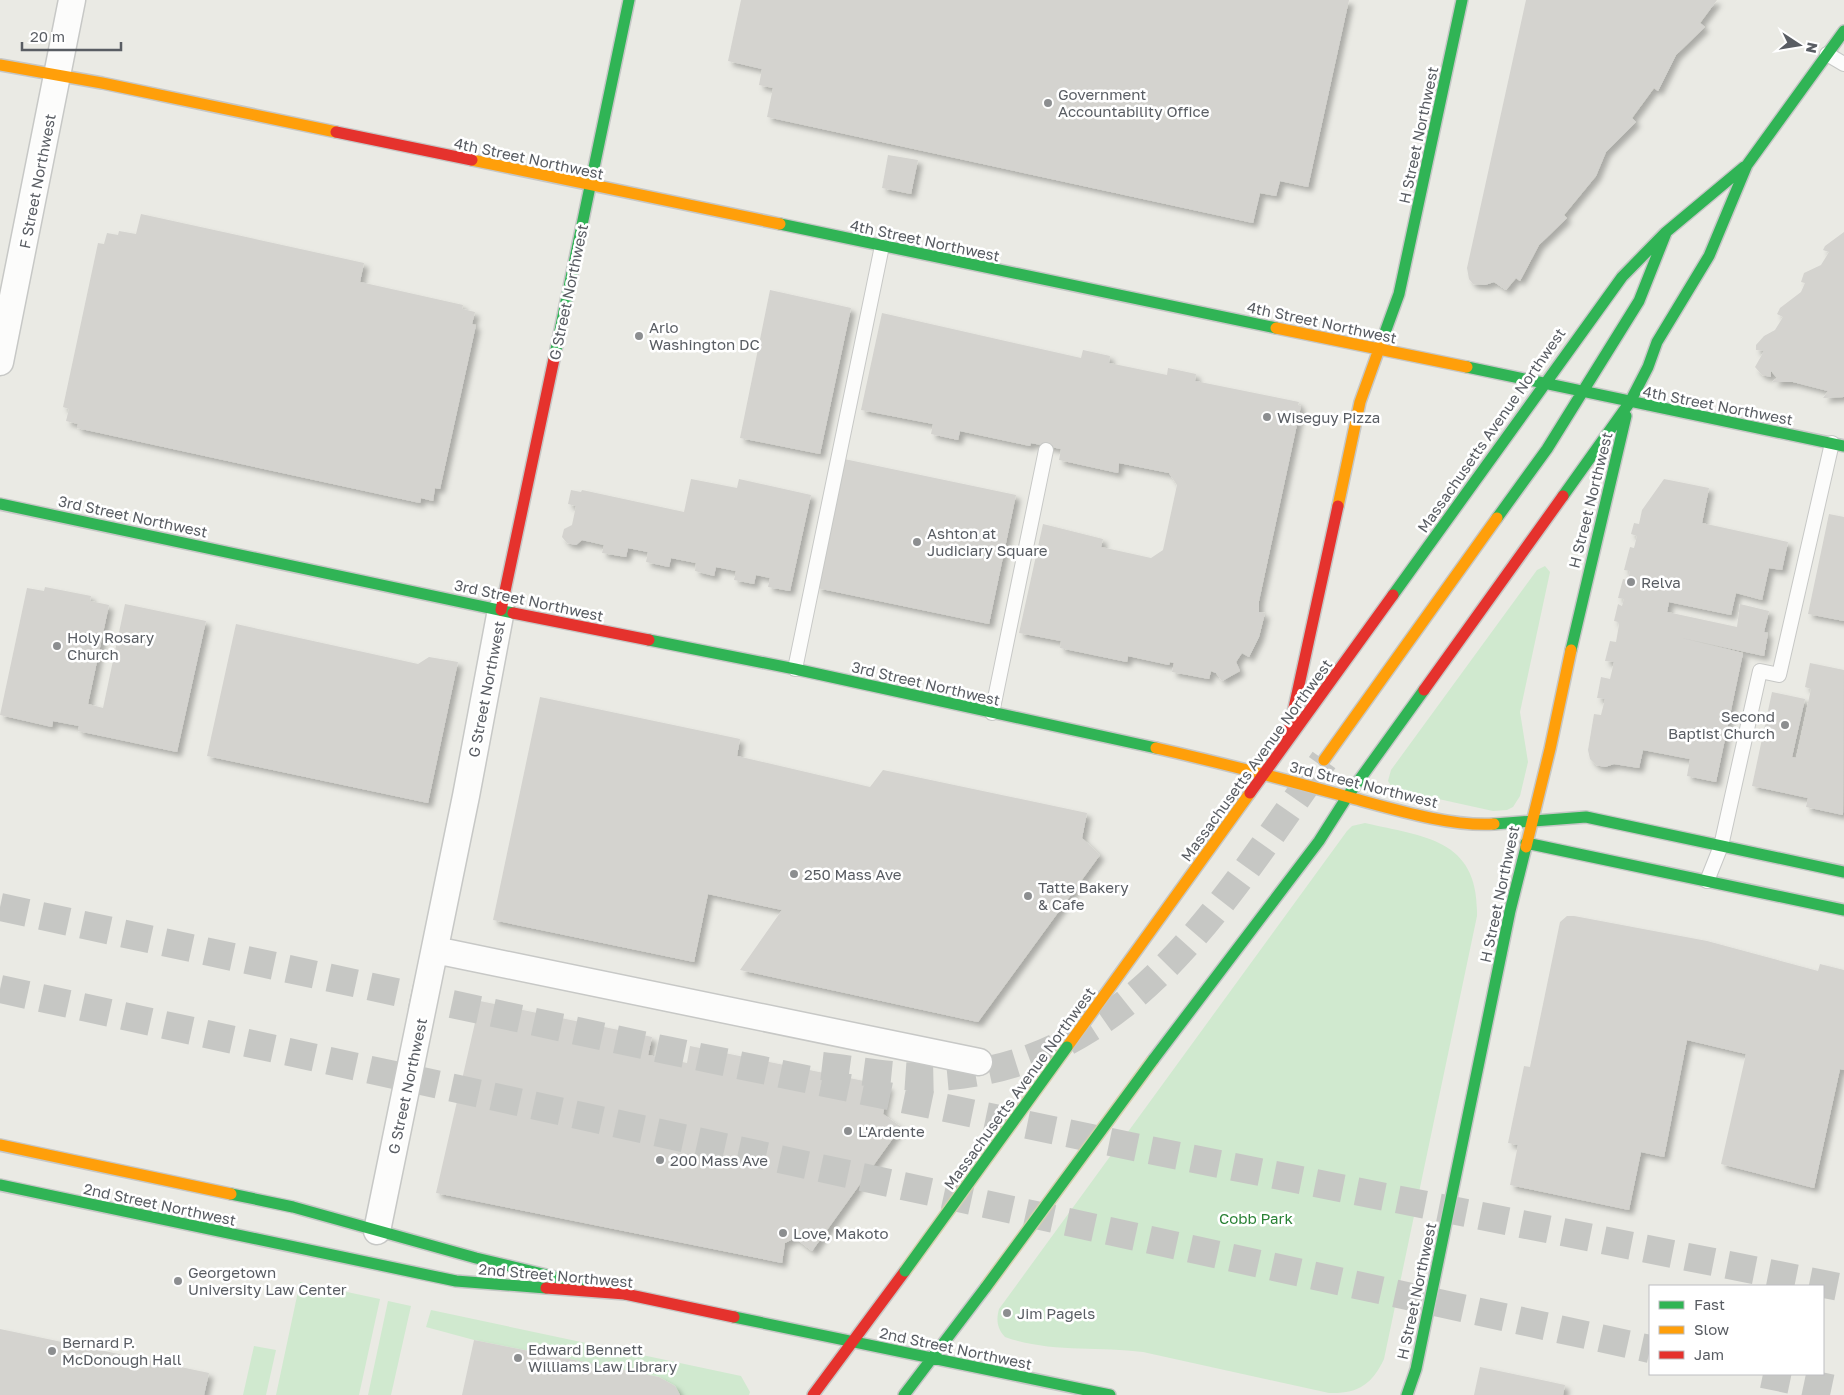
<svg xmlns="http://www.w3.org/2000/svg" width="1844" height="1395" viewBox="0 0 1844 1395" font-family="'Golos Text',sans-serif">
  <defs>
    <filter id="shadow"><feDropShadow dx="4.5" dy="4.5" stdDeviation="2.5" flood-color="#0004"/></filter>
  </defs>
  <rect width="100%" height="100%" fill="#eaeae4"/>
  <path fill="#d0e9cf" d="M1545,566L1550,572L1520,712L1528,762L1520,796L1513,807L1507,810L1493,811L1393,789L1388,781L1391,770L1537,570Z
    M1365,823C1426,837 1479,839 1477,916L1384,1359C1372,1385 1357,1394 1329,1393L1143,1352C1098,1346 1050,1353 1005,1337C997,1328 996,1320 999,1309L1347,831L1352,826Z
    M300,1282L380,1299L359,1395H276Z
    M388,1301L411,1306L391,1395H368Z
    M431,1310L741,1376L750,1392L749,1395H680L675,1386L659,1377L474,1340L426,1327Z
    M254,1346L276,1350L266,1395H243Z"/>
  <path fill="#d4d3cf" filter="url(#shadow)" d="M741,0H1349L1308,187L1280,181L1276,196L1260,193L1253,223L767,117L773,88L759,85L762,69L728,61Z
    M1526,0H1717L1700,23L1705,27L1676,55L1658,91L1654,88L1632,118L1636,122L1606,152L1596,176L1564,215L1567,218L1539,245L1520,281L1516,278L1506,290L1494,282L1485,285L1473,284L1469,279L1467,268Z
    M888,155L918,160L911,194L882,188Z
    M141,214L364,263L360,282L463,305L462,309L475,312L472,324L476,325L440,489L435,488L433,501L421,498L420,503L77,428L78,424L66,421L69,409L63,407L98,243L104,244L107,233L118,235L119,231L136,234Z
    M1844,232V397L1823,398L1828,391L1793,382H1772L1777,378L1771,371V377L1762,375L1755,367L1764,351L1756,350V345L1764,336L1775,330L1783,317L1777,314L1780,308L1801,292L1805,283L1801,282L1804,273L1821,265L1829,252L1823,250L1825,246Z
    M770,290L851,308L820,454L740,438Z
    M882,313L1081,358L1083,350L1110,356L1109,363L1167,375L1168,368L1196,374L1195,381L1299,402L1298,405L1301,406L1259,601V612L1265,613L1259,637L1249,657L1242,653L1236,662L1240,671L1222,681L1216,673L1211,671L1209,679L1172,672L1174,663L1170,662L1169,665L1128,656L1127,662L1060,648L1061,641L1019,633L1043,524L1103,539L1101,547L1151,558L1163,550L1177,485L1169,473L1119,463L1118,473L1059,460L1061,449L1031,443L1030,446L960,431L958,440L931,434L933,424L861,410Z
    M844,459L1016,495L989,624L817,588Z
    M691,479L737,488L739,479L811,495L790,591L768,587L770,578L756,575L754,584L734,580L736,571L716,567L714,576L695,571L696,563L671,558L669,567L646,562L648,552L628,548L626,557L602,553L604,545L582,540L576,545L567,543L562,537L564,529L572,525L576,506L568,504L571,490L581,492L582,490L684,512Z
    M1664,479L1709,488L1702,523L1788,542L1782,570L1769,568L1762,600L1736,593L1731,615L1669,602L1667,612L1737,627L1740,604L1769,611L1764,632L1768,633L1764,656L1682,638L1743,653L1716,782L1687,776L1690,759L1643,750L1639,768L1614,764L1605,767L1596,765L1590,759L1588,750L1594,714L1601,715L1605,699L1597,698L1601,677L1610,679L1614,662L1605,661L1610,641L1616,642L1619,625L1618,622L1614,621L1618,604L1622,606L1624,599L1618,598L1623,579L1628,580L1630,571L1624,570L1630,547L1634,548L1637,536L1631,534L1634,523L1639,524L1642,510Z
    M1829,514L1844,517V621L1808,614Z
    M45,587L91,596L90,601L109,605L88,704L103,708L125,604L206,621L177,752L78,731L79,726L53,721L52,727L0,715L27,588L44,591Z
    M236,624L418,664L429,657L458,662L428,803L207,756Z
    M1810,663L1844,670L1843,815L1806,807L1808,798L1752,786L1772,692L1805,699L1792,757L1796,758L1811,689L1805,687Z
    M540,697L740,739L737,756L870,787L883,770L1087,813L1082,838L1100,855L978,1022L740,970L782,910L708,894L694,962L493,920Z
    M1567,916H1574L1707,941L1818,971L1820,964L1844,970V1070L1840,1069L1814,1188L1721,1164L1746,1054L1687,1040L1664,1157L1641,1152L1629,1210L1510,1185L1518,1145L1508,1143L1524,1066L1530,1067L1560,922Z
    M480,1001L652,1037L648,1055L687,1063L690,1046L889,1086L883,1114L901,1127L812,1251L795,1238L785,1243L782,1263L436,1193Z
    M0,1329L209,1373L204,1395H0Z
    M474,1340L659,1377L675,1386L680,1395H462Z
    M1480,1367L1565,1385L1563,1395H1474Z"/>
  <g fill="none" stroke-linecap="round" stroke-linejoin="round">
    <path stroke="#c6c7c4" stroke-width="28" stroke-dasharray="28 14" stroke-linecap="butt" d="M0,907L666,1050L1149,1150L1844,1288
      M0,989L1650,1349
      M822,1066C864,1071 908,1080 950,1076C1135,1059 1226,896 1324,760
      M1763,1374L1844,1391"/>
    <defs>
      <path id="lane" d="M1827,54L1844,64
        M795,669L882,246
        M992,713L1046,450
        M1707,881L1721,846L1760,671L1779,675L1832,443"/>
      <path id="street" d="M0,362L72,0
        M435,950L979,1062
        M377,1231L466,796L501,610"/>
      <path id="fast" d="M780,224L1276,328
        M1383,338L1399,294L1462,0
        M554,359L629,0
        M1467,367L1844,446
        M1563,496L1630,402L1648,367L1657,342L1709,256L1747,165L1844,31
        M0,504L513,613
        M1497,518L1547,449L1639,301L1666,233
        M1393,595L1622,277L1665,233L1744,167
        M649,640L795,669L1156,748
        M1571,650L1626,416
        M1494,824L1586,817L1844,872
        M1526,843L1844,910
        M1153,1060L1319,841L1347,797L1424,690
        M0,1185L456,1281L546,1288
        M231,1194L293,1207L476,1258L625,1294
        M734,1317L1110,1395
        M904,1395L986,1287
        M1407,1395L1416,1369L1510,911L1526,847"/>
      <path id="slow" d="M0,65L102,83L336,132
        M472,160L780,224
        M1276,328L1467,367
        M1338,506L1360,402L1383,338
        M1156,748C1222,763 1287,780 1352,798C1393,809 1452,827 1494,824
        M1324,760L1497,518
        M1526,847L1550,749L1571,650
        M1067,1047L1250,793
        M0,1145L231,1194"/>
      <path id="jam" d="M336,132L472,160
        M501,610L554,359
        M513,613L649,640
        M1424,690L1563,496
        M1287,740L1338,506
        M1250,793L1393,595
        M546,1288L625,1294L734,1317
        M813,1395L905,1271"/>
    </defs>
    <use href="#lane" stroke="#c7c8c6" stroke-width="16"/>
    <use href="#street" stroke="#c7c8c6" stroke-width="29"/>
    <use href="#fast" stroke="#c6c7c6" stroke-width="14"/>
    <use href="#slow" stroke="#c6c7c6" stroke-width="14"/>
    <use href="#jam" stroke="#c6c7c6" stroke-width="14"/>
    <use href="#lane" stroke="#fcfcfb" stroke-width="14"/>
    <use href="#street" stroke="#fcfcfb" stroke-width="26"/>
    <use href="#fast" stroke="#30b455" stroke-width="11"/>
    <use href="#slow" stroke="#ff9f0a" stroke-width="11"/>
    <use href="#jam" stroke="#e5322d" stroke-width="11"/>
    <defs>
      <path id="fast-bridge" d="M905,1271L1067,1047
        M986,1287L1153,1060"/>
    </defs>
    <use href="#fast-bridge" stroke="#d5ceaf" stroke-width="14" stroke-linecap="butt"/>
    <use href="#fast-bridge" stroke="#30b455" stroke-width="11"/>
  </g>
  <g fill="#8c8e90" stroke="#fff" stroke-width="2">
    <circle cx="1048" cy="103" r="5"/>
    <circle cx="639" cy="336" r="5"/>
    <circle cx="1267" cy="417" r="5"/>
    <circle cx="917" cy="542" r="5"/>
    <circle cx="1631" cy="582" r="5"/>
    <circle cx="57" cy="646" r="5"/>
    <circle cx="1785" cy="725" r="5"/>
    <circle cx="794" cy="874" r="5"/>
    <circle cx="1028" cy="896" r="5"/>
    <circle cx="848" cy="1131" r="5"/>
    <circle cx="660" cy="1160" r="5"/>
    <circle cx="783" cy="1233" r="5"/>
    <circle cx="178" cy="1281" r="5"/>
    <circle cx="1007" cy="1313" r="5"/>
    <circle cx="52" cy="1351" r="5"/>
    <circle cx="518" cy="1358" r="5"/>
  </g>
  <g text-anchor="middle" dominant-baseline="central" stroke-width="5" stroke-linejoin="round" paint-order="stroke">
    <g font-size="15" fill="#595d63" stroke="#fff" text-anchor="start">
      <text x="1058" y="94">Government<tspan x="1058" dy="17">Accountability Office</tspan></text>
      <text x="649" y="327">Arlo<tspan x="649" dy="17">Washington DC</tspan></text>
      <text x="1277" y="417">Wiseguy Pizza</text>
      <text x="927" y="533">Ashton at<tspan x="927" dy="17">Judiciary Square</tspan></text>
      <text x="1641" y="582">Relva</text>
      <text x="67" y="637">Holy Rosary<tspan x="67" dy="17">Church</tspan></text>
      <text x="1775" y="716" text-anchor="end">Second<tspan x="1775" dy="17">Baptist Church</tspan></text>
      <text x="804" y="874">250 Mass Ave</text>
      <text x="1038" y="887">Tatte Bakery<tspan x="1038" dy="17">&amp; Cafe</tspan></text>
      <text x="858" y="1131">L'Ardente</text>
      <text x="670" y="1160">200 Mass Ave</text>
      <text x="793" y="1233">Love, Makoto</text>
      <text x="188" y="1272">Georgetown<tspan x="188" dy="17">University Law Center</tspan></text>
      <text x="1017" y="1313">Jim Pagels</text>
      <text x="62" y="1342">Bernard P.<tspan x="62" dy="17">McDonough Hall</tspan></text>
      <text x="528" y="1349">Edward Bennett<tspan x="528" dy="17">Williams Law Library</tspan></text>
    </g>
    <g font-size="15" fill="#595d63" stroke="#fff">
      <text transform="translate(1418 135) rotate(-78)">H Street Northwest</text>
      <text transform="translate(529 158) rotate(12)">4th Street Northwest</text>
      <text transform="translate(37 181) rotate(-79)">F Street Northwest</text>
      <text transform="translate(925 240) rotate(12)">4th Street Northwest</text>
      <text transform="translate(568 292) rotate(-78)">G Street Northwest</text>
      <text transform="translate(1322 322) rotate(12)">4th Street Northwest</text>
      <text transform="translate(1718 405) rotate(11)">4th Street Northwest</text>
      <text transform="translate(1491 430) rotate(-55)">Massachusetts Avenue Northwest</text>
      <text transform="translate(1590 500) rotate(-76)">H Street Northwest</text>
      <text transform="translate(133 516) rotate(12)">3rd Street Northwest</text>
      <text transform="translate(529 600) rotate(12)">3rd Street Northwest</text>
      <text transform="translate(926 683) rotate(13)">3rd Street Northwest</text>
      <text transform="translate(486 689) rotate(-79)">G Street Northwest</text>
      <text transform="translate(1256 760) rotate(-54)">Massachusetts Avenue Northwest</text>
      <text transform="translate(1364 784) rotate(14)">3rd Street Northwest</text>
      <text transform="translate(1499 894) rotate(-78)">H Street Northwest</text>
      <text transform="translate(407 1086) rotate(-78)">G Street Northwest</text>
      <text transform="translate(1019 1088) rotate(-54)">Massachusetts Avenue Northwest</text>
      <text transform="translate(160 1204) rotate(12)">2nd Street Northwest</text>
      <text transform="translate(556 1275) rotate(5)">2nd Street Northwest</text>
      <text transform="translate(1416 1291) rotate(-78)">H Street Northwest</text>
      <text transform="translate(956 1348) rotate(12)">2nd Street Northwest</text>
    </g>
    <g font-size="15" fill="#2a8236" stroke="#fff">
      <text x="1256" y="1218">Cobb Park</text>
    </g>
  </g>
  <rect x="1649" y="1285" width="175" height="90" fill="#ffffff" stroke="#bdbec1"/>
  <rect x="1659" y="1301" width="25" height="8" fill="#30b455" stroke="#bdbec1"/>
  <text x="1694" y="1310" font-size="15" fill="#595d63">Fast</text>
  <rect x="1659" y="1326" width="25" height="8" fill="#ff9f0a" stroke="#bdbec1"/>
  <text x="1694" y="1335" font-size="15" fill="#595d63">Slow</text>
  <rect x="1659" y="1351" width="25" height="8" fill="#e5322d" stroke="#bdbec1"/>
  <text x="1694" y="1360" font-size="15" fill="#595d63">Jam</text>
  <g transform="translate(1799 45) rotate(102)" stroke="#ffffff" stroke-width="4" paint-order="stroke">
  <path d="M0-4L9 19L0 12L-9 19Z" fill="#595d63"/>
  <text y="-8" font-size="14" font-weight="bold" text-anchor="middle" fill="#595d63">N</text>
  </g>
  <path d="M22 42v8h99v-8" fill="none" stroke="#595d63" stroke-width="2.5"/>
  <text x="30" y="42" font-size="15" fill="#595d63" stroke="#ffffff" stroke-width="4" paint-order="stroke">20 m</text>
</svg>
